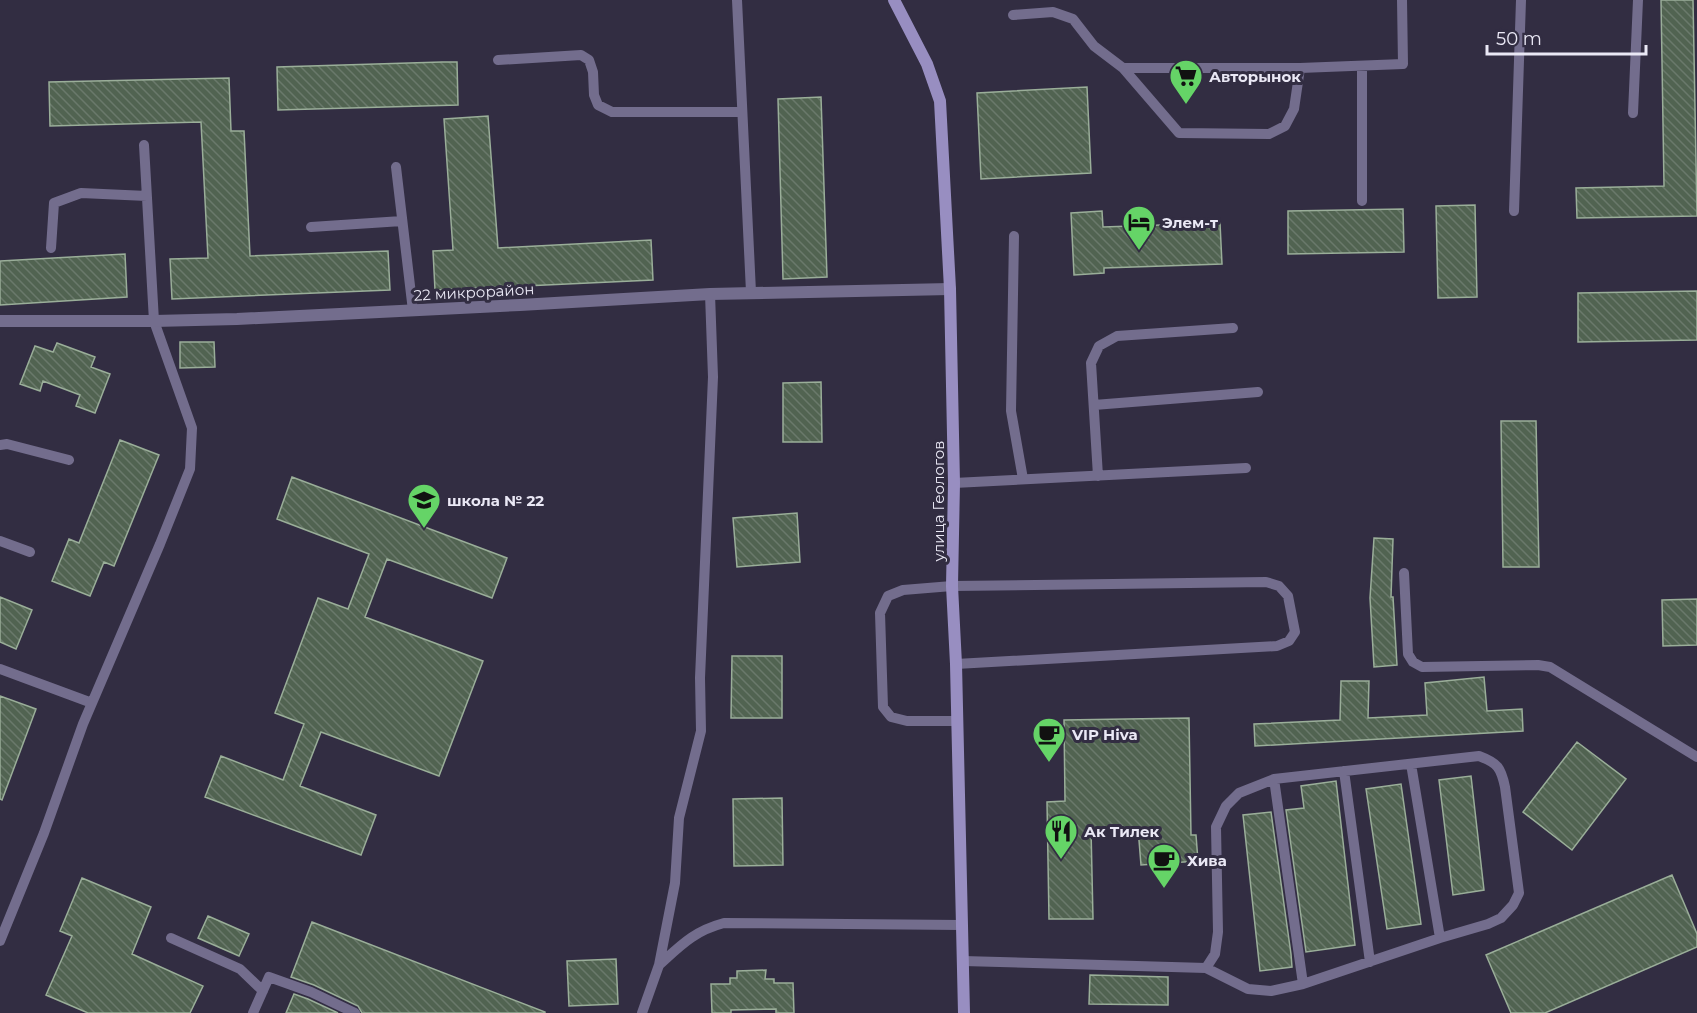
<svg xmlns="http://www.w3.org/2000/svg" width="1697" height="1013" viewBox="0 0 1697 1013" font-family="Montserrat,sans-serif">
  <defs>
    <pattern id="building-back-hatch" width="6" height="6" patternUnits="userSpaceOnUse" patternTransform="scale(1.5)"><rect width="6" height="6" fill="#516351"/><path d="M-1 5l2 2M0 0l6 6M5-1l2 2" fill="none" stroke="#6a796b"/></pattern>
  </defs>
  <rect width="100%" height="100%" fill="#322d42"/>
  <path fill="url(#building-back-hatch)" stroke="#9aae99" stroke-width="1.5" d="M1661,0H1693L1697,216L1577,218L1576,188L1664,186Z
    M442,62H457L458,105L278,110L277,67Z
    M229,78L231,131H244L250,256L388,251L390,290L172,299L170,259L208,258L201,122L50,126L49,82Z
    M1087,87L1091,173L981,179L977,93Z
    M821,97L827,277L783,279L778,99Z
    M488,116L498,248L651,240L653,280L435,290L433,251L453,250L444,119Z
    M1475,205L1477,297L1438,298L1436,206Z
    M1403,209L1404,252L1288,254V211Z
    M1102,211L1103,227L1220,223L1222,264L1104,268V273L1074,275L1071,213Z
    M125,254L127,297L0,305V261Z
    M1697,291V340L1578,342V293Z
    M180,342H214L215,367L180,368Z
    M57,343L95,357L91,367L110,374L95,413L76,406L80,395L43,381L40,391L20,384L35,346L53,352Z
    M821,382L822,442H783V383Z
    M1501,421H1536L1539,567H1503Z
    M120,440L159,455L114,566L104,562L90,596L52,581L69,539L79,543Z
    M292,477L507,558L492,598L387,559L365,617L483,661L439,776L321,732L300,786L376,815L361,855L205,797L221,756L283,780L304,724L275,713L318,598L348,609L369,554L277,519Z
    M797,513L800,562L737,567L733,518Z
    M1374,538L1393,539L1391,597H1393L1397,665L1374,667L1370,598Z
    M0,597L32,610L16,649L0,642Z
    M1697,599V645L1663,646L1662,600Z
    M732,656H782V718H731Z
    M1484,677L1487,711L1522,709L1523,731L1255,746L1254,724L1340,720L1341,681H1369L1368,718L1427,715L1425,683Z
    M0,696L36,709L2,800L0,799Z
    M1189,718L1191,835H1196L1198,861L1141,865L1138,828L1091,829L1093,919H1049L1047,802L1065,801L1064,720Z
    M1577,742L1626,779L1572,850L1523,812Z
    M1471,776L1484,890L1453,895L1439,780Z
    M1336,781L1355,945L1306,952L1286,810L1304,808L1301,786Z
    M1401,784L1421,924L1387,929L1366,789Z
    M782,798L783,865L734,866L733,799Z
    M1271,812L1291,954L1292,967L1260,971L1243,815Z
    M1672,875L1697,934V947L1545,1013H1511L1486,955Z
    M82,878L151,907L132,954L203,986L190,1013H88L46,995L72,936L60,931Z
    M208,916L249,934L239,956L198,938Z
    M312,922L545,1012V1013H362L358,1006L314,985L291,977Z
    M616,959L618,1004L569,1006L567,961Z
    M766,970L765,979H774V983H793L794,1013H776V1009L731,1010V1013H712L711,984H730V978H737V971Z
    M1090,975L1168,977V1005L1089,1004Z
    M294,994L308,999L338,1013H286Z"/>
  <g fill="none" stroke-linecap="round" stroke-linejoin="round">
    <path stroke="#736d8d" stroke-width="10" d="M737,0L751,292
      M1013,15L1053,12L1073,19L1094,46L1123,68L1179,133L1269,134L1285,126L1294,109L1300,68
      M498,60L581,55L589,60L593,72L594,95L598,105L612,112H741
      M1123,68H1300L1403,64L1402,0
      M1633,113L1638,0
      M396,167L413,311
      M1362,201V66
      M1514,211L1521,0
      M311,227L402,221
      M1014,236L1011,411L1023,479
      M51,248L54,203L81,193L147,196
      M1094,405L1258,392
      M0,445L7,444L69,460
      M1098,476L1091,363L1099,346L1117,336L1233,328
      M954,483L1246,468
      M0,541L30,552
      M1404,573L1408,654L1413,662L1422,667L1538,665L1550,667L1697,757
      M956,664L1277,646L1289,641L1295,632L1288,596L1279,586L1266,582L952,586L903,590L888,596L880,613L883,707L891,717L907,721H957
      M0,669L92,703
      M1411,764L1440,938
      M1344,771L1370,962
      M1274,779L1303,984
      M171,938L240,969L263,991
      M0,941L44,833L83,724L160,544L190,469L192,428L154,321L144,145
      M963,961L1206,968L1248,989L1271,991L1303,984L1440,938L1488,924L1501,918L1513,905L1519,893L1505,787C1501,768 1498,763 1479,756L1274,779L1239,793L1226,806L1216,827L1218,932L1215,954L1206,968
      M659,965C681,945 694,931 724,923L961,925
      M253,1013L269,977L311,992L355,1013
      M642,1013L659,965L675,883L679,818L701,731L700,678L713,377L710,294"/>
    <path stroke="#736d8d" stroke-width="12" d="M0,321H154L237,319L520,305L710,294L950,289"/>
    <path stroke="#988ec1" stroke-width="12" d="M894,0L927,64L940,101L950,289L954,483L952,586L956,664L964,1013"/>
  </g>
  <defs>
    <symbol id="supermarket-pin" viewBox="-11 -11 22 30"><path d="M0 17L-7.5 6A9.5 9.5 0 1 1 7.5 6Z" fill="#65d467" stroke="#322d42"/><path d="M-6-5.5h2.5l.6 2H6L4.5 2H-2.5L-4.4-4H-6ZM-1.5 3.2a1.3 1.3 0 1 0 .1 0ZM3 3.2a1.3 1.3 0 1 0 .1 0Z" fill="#111"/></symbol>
    <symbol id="hotel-pin" viewBox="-11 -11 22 30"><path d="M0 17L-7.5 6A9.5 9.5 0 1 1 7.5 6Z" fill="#65d467" stroke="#322d42"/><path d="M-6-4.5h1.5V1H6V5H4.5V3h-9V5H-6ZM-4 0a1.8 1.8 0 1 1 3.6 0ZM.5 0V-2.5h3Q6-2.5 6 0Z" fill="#111"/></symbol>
    <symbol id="school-pin" viewBox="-11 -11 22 30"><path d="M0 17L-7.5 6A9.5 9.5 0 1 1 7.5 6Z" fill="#65d467" stroke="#322d42"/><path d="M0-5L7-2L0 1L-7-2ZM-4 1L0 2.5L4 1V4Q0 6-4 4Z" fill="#111"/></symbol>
    <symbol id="cafe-pin" viewBox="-11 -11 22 30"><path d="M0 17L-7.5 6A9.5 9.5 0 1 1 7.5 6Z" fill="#65d467" stroke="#322d42"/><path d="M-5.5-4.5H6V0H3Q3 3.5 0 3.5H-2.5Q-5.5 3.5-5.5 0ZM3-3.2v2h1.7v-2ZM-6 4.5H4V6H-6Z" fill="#111"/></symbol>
    <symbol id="restaurant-pin" viewBox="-11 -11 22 30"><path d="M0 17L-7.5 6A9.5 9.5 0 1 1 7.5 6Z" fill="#65d467" stroke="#322d42"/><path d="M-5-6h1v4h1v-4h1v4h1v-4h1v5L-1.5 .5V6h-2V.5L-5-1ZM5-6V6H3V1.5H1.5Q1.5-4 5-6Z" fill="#111"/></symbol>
  </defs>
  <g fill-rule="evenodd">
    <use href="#supermarket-pin" x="1167" y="57" width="38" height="52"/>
    <use href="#hotel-pin" x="1120" y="203" width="38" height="52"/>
    <use href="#school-pin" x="405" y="481" width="38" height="52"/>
    <use href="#cafe-pin" x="1030" y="715" width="38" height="52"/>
    <use href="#restaurant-pin" x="1042" y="812" width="38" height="52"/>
    <use href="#cafe-pin" x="1145" y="841" width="38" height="52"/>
  </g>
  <g text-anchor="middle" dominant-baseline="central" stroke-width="6" stroke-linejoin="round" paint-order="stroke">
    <g font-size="15" font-weight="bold" fill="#eae8f5" stroke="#322d42" text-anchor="start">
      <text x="1209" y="76">Авторынок</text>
      <text x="1162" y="222">Элем-т</text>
      <text x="447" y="500">школа № 22</text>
      <text x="1072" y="734">VIP Hiva</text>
      <text x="1084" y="831">Ак Тилек</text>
      <text x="1187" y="860">Хива</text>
    </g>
    <g font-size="15" fill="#eae8f5" stroke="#322d42">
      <text transform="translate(474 292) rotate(-3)">22 микрорайон</text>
      <text transform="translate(938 501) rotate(-90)">улица Геологов</text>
    </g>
  </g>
  <path d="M1487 45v9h159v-9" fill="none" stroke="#eae8f5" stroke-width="3"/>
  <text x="1496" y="45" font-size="18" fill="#eae8f5" stroke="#322d42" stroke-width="4.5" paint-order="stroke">50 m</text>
</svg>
